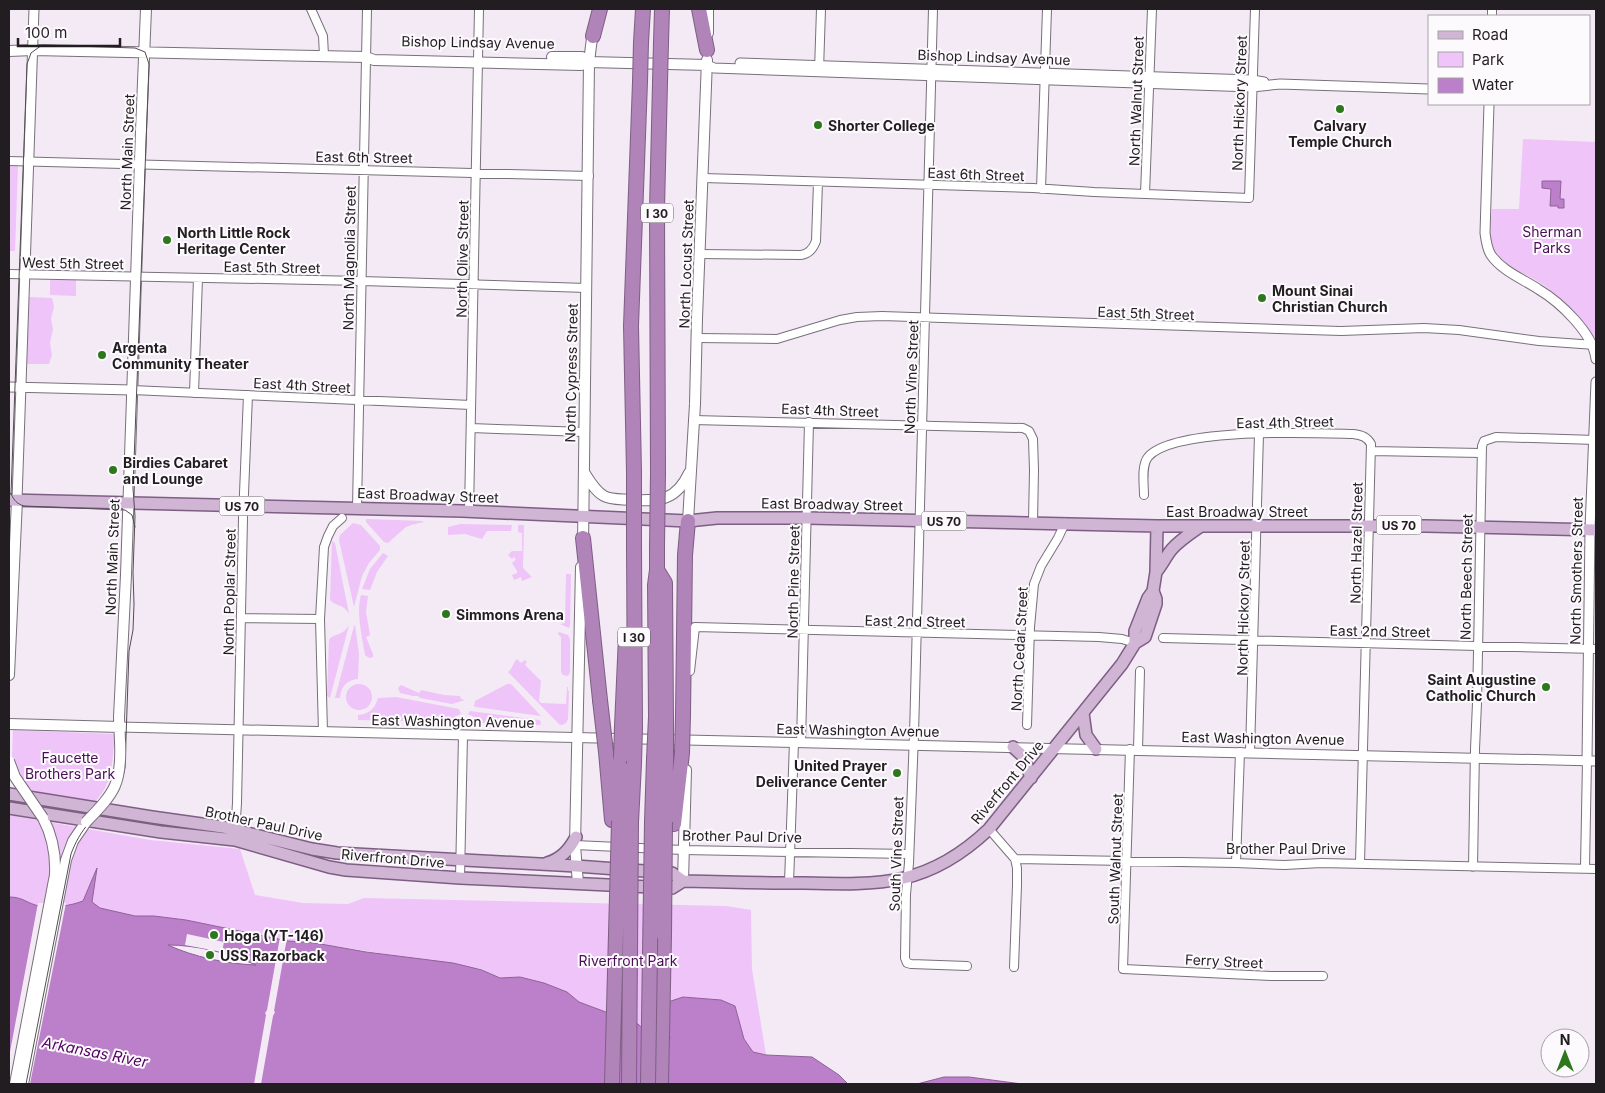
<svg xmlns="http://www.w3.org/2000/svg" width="1605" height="1093" viewBox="0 0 1605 1093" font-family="Inter,sans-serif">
  <rect width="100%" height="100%" fill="#f3eaf5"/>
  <path fill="#efc4f8" d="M1523,139L1596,142V337H1594C1581,320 1566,302 1549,289C1532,275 1508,270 1495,251C1487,240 1491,222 1492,209H1519Z
    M9,166H18L15,251H9Z
    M61,278L74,279L76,280V296L50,295V280H57Z
    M29,297L52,298L54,307L51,319L53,329L50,343L52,355L49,364H27Z
    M366,519L422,521L424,522L411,525L406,527L388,543L384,542L366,522Z
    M353,523L361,525L380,546V550L369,563L362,576L354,607L339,540L340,535Z
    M460,524L512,525L511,531H487L482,539L465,534L448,535V527Z
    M518,525H524L523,568L532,577L522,581L521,577L514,580L512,575L517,573V571L512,563L516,559L514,557L512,559L508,555L512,551H522V533L518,532Z
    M332,541L335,543L349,614C343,603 336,607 330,600Z
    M383,553L388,556L377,572L370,590L362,589L370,569Z
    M566,574H571L570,624L569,628L560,624L565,623Z
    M361,595L368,596L366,612L370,635L366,637L373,654V657L369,658L365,655C362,636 356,613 361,595Z
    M349,625L330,698L327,696L329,640C333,633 342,637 349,625Z
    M355,625L359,654L358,679C347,680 341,686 340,698H335L354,626Z
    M559,632L568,635L570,639V672L568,676L563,675L561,672V637L558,634Z
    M517,659L521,663L525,660L527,662L525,665L541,681L539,701L541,703L566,704L567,687H568V691H569L568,719L566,723L562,725L559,724L508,672C513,668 513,663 517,659Z
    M507,684H511L541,716L476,707L474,706L475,701Z
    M346 697a13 13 0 1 1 26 0a13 13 0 1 1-26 0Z
    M401,685L419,693L421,690L444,695L460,696L461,699L465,700L452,704L420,698L418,696H413L400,693L398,688Z
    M396,697L459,709L461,714L456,716L447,722L358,720V715C369,714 375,709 378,698Z
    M470,711L539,720L541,722L540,725L482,723L478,719L468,714Z
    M13,730L115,734C112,760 114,782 95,802L30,792L18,774L12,756Z
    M9,815L150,840L240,849L255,895L303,903L348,904L364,898L726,906L751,910L752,969L766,1055L753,1052L744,1039L735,1006L665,1041L655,1040L638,1024L579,1002L567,992L544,983L520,977L500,978L482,969L315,943L288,941L186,920L135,916L100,908L92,902L96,871L83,901C70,906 54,908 39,906C27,904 24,897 9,897Z"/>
  <path fill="#bc7fc9" stroke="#8e6297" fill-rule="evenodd" d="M1542,181H1561L1560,199H1564V208H1558V206H1550L1551,189L1542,188Z
    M97,868L92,902L100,908L135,916H154L186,920L288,941L315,943L366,952L453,963L482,970L500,978L520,977L544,983L567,992L579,1002L638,1024L655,1040L665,1041L670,1039L665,1003L683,997L721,1000L735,1006L744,1039L753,1052L766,1055L812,1057L839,1075L848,1084H9V897C24,897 27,904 40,906C54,908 70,906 83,901ZM168,945C196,945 230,953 256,965C227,964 194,957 168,945Z
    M944,1077H969L1022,1084H917Z"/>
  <path fill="#f3eaf5" d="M38,903H66L30,1084H9V1057Z
    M187,934L224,942L222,952L185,945Z
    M280,937L287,938L274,1011L275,1012L273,1016L261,1084H254L266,1015L265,1013L267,1010Z"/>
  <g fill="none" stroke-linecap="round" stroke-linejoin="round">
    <defs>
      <path id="minor" d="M311,9L323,36L324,56
        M933,9L914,735L909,863L906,894L905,958L907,963L911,964L967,966
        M1492,16V9
        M819,70L821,9
        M9,161L589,176
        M703,178L1033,188L1094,192L1249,198L1255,9
        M1041,189L1047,9
        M1145,194L1152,9
        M700,254L801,255C809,254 813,249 816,241L818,182
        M9,274L362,281L587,288
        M697,338L777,339L840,320L857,317L882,316L1341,331L1424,328L1459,330L1539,341L1595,345
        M132,390L471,405
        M194,393L198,278
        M693,420L1023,428L1029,431L1033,439L1034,470L1033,522
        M471,428L584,432
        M1371,451L1481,453
        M1144,495C1144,484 1141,466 1148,457C1174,427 1313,433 1353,434C1362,435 1367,437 1371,444L1360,863
        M357,508L367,9
        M469,511L479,9
        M241,618L320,619
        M1163,638L1596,649
        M690,671L695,627L1099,637L1122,639L1135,643
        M1027,725L1030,627L1034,584L1041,566L1058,538L1065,523
        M323,732L320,619L324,547L328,536L333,526L342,518
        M801,743L809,422
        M1130,749L1123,969L1271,976H1323
        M1138,750L1140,671
        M1250,752L1259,434
        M989,829L1015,859L1236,863L1285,865L1321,863L1596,869
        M235,833L237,803L243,518L248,395
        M575,845L683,850L909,854
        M1236,863L1240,752
        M1473,867L1475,749L1477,703L1482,446L1484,441L1496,437L1596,440
        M1585,868L1587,760
        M460,878L463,735
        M789,883L794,742
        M1014,967L1017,885V868L1015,859"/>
      <path id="tertiary" d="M740,63L1252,80L1264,82
        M707,65L714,68L1252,87L1280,84L1429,89
        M1489,104L1485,233C1486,241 1487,249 1491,255C1502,271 1523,279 1538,289C1560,302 1593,333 1596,359
        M9,387L132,390
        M17,500L34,9
        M120,727L1596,761
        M1587,760L1590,529L1596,382"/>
      <path id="secondary" d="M708,33V9
        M9,51L33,50L366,57L374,60L581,65L589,62L707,65
        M552,57H582L589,62
        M584,472C589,480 595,491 604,496C611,500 623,499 631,500C660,501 676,501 689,473
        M688,521L695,404L697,318L707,60
        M583,545L589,62L593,30
        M9,675L17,500
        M9,724L120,727
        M120,741L119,717L126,575L141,131L146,9
        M683,881L686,770
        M578,884L575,845L581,567
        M15,1084L55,875C56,854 53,837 43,818
        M23,1084L66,860L73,841L86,822"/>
      <path id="primary" d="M9,500L462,511L688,521L717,518H807L1157,526H1426L1596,530
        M1156,572C1162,565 1166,556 1172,549C1180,540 1191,533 1201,526
        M1135,643L1145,637L1156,604V599L1153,591L1156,572L1157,526
        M1083,713L1086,735L1096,749
        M1013,747L1024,757L1031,778
        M9,794L152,817L223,827L312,849L337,853L576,866L672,873L683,881
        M9,808L161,832L235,840L329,867L346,870L460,878L672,888L683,881C722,882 762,883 801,883C880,885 928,887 989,829L1122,664L1135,643V631L1148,598L1153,591
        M547,863C561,859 569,850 576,837"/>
      <path id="motorway" d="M699,9L707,50
        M593,36L600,9
        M641,42L643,9
        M661,42L662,9
        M634,472L631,326L640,82
        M658,472L657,209L660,83
        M583,538L600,700
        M634,546L635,727
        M657,570L665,583L666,718
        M683,715L685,555L688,521
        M656,717L655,585L657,570V547
        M622,726L626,636
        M606,752L612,820
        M620,814L621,757
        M631,822L634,764
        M652,822L654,759
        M665,822L666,760
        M674,824L682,753
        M661,1084L664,935"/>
    </defs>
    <use href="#minor" stroke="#78707a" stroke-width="10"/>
    <use href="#tertiary" stroke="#78707a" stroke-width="11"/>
    <use href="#secondary" stroke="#78707a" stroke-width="12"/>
    <use href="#primary" stroke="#7e5f84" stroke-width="14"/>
    <use href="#motorway" stroke="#7e5f84" stroke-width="16"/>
    <use href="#minor" stroke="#fff" stroke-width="8"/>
    <use href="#tertiary" stroke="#fff" stroke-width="9"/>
    <use href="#secondary" stroke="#fff" stroke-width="10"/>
    <use href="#primary" stroke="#d0b5d5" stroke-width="11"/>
    <use href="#motorway" stroke="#b083b9" stroke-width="14"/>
    <path stroke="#534d53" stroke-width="1" d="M26,1084L71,854C75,843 81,832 89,823C106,804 121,794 125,767L129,651L133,630L134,604L133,573L135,516L133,488L149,64L145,52L135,48L42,45L31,53L27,64L11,494C14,500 17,504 24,506L125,510L132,515L135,527"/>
    <defs>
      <path id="secondary-bridge" d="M9,761L15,777L43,818
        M86,822C115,792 122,784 120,741"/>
      <path id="motorway-bridge" d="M640,82L641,42
        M660,83L661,42
        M634,472V546
        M657,547L658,472
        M600,700L606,752
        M682,753L683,715
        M621,757L622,726
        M654,759L656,717
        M666,760V718
        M634,764L635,727
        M664,935L665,822
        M612,1084L619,821
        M629,1084L631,822
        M648,1084L652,822"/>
    </defs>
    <use href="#secondary-bridge" stroke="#78707a" stroke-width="12" stroke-linecap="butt"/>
    <use href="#motorway-bridge" stroke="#7e5f84" stroke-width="16" stroke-linecap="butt"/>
    <use href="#secondary-bridge" stroke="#fff" stroke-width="10"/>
    <use href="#motorway-bridge" stroke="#b083b9" stroke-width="14"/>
  </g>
  <g fill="#2d771c" stroke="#fdfafe" stroke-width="2">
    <circle cx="1340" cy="109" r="5"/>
    <circle cx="818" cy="125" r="5"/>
    <circle cx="167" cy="240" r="5"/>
    <circle cx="1262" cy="298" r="5"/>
    <circle cx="102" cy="355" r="5"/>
    <circle cx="113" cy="470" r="5"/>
    <circle cx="446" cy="614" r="5"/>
    <circle cx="1546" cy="687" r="5"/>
    <circle cx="897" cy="773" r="5"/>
    <circle cx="214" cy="935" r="5"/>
    <circle cx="210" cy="955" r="5"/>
  </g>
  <g text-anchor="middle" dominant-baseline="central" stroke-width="4" stroke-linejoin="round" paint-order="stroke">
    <g fill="#fdfafe" stroke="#635f63" stroke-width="1">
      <rect x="641" y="203.5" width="32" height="19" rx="4"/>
      <rect x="219.5" y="496.5" width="45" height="19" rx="4"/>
      <rect x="921.5" y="511.5" width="45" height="19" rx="4"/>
      <rect x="1376.5" y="515.5" width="45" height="19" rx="4"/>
      <rect x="618" y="627.5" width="32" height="19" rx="4"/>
    </g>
    <g font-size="12" font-weight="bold" fill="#211d21">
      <text x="657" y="213">I 30</text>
      <text x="242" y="506">US 70</text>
      <text x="944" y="521">US 70</text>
      <text x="1399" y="525">US 70</text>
      <text x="634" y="637">I 30</text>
    </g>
    <g font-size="14" fill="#211d21" stroke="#fdfafe">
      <text transform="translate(478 42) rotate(1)">Bishop Lindsay Avenue</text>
      <text transform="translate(994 57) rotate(2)">Bishop Lindsay Avenue</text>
      <text transform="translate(1136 101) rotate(-88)">North Walnut Street</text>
      <text transform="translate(1239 103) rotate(-88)">North Hickory Street</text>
      <text transform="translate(127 152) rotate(-88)">North Main Street</text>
      <text transform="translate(364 157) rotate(1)">East 6th Street</text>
      <text transform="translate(976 174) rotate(2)">East 6th Street</text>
      <text transform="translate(349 258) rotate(-89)">North Magnolia Street</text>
      <text transform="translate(462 259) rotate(-89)">North Olive Street</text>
      <text transform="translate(73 263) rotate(1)">West 5th Street</text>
      <text transform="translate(686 264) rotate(-88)">North Locust Street</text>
      <text transform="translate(272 267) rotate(1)">East 5th Street</text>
      <text transform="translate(1146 313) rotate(2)">East 5th Street</text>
      <text transform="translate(571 373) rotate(-89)">North Cypress Street</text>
      <text transform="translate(911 377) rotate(-88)">North Vine Street</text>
      <text transform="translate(302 385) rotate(3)">East 4th Street</text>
      <text transform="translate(830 410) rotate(2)">East 4th Street</text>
      <text transform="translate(1285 422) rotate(-1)">East 4th Street</text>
      <text transform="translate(428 495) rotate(2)">East Broadway Street</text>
      <text transform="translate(832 504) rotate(1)">East Broadway Street</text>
      <text x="1237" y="511">East Broadway Street</text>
      <text transform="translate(1356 543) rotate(-89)">North Hazel Street</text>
      <text transform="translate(112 557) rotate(-88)">North Main Street</text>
      <text transform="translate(1576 571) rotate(-89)">North Smothers Street</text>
      <text transform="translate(1466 577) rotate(-89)">North Beech Street</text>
      <text transform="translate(793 582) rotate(-89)">North Pine Street</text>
      <text transform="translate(229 592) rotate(-89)">North Poplar Street</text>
      <text transform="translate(1243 608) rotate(-89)">North Hickory Street</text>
      <text transform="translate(915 621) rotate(1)">East 2nd Street</text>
      <text transform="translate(1380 631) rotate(1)">East 2nd Street</text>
      <text transform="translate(1019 649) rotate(-87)">North Cedar Street</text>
      <text transform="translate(453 721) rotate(1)">East Washington Avenue</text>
      <text transform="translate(858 730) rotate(1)">East Washington Avenue</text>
      <text transform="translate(1263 738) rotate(1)">East Washington Avenue</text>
      <text transform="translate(1007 782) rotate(-50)">Riverfront Drive</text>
      <text transform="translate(264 823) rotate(12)">Brother Paul Drive</text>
      <text transform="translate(742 836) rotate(1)">Brother Paul Drive</text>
      <text x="1286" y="848">Brother Paul Drive</text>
      <text transform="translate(896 854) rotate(-88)">South Vine Street</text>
      <text transform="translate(393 858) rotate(5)">Riverfront Drive</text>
      <text transform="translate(1115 859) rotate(-88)">South Walnut Street</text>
      <text transform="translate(1224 961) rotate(3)">Ferry Street</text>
    </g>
    <g font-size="14" font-weight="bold" fill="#211d21" stroke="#fdfafe" text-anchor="start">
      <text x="828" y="125">Shorter College</text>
      <text x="1340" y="125" text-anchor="middle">Calvary<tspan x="1340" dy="16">Temple Church</tspan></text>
      <text x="177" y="232">North Little Rock<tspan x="177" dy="16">Heritage Center</tspan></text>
      <text x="1272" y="290">Mount Sinai<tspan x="1272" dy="16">Christian Church</tspan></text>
      <text x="112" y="347">Argenta<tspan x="112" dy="16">Community Theater</tspan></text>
      <text x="123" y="462">Birdies Cabaret<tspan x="123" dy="16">and Lounge</tspan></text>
      <text x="456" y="614">Simmons Arena</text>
      <text x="1536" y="679" text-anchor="end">Saint Augustine<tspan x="1536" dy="16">Catholic Church</tspan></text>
      <text x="887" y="765" text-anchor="end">United Prayer<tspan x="887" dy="16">Deliverance Center</tspan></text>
      <text x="224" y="935">Hoga (YT-146)</text>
      <text x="220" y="955">USS Razorback</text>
    </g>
    <g font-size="14" fill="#490f54" stroke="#fdfafe">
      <text x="1552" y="231">Sherman<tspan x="1552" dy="16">Parks</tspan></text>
      <text x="70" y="757">Faucette<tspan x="70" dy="16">Brothers Park</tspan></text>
      <text x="628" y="960">Riverfront Park</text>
    </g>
    <g font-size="15" font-style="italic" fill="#520061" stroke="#fdfafe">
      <text transform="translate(95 1052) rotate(11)">Arkansas River</text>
    </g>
  </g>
  <rect width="1605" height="1093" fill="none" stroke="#211d21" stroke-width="20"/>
  <rect x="1428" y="15" width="162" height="90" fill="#fdfafe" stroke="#a5a2a6"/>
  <rect x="1438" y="31" width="25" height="8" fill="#d0b5d5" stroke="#a5a2a6"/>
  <text x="1472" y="40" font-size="15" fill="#211d21">Road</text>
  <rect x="1438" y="52" width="25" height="15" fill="#efc4f8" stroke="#a5a2a6"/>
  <text x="1472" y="65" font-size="15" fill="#211d21">Park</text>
  <rect x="1438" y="78" width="25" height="15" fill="#bc7fc9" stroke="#a5a2a6"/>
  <text x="1472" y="90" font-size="15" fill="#211d21">Water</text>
  <g transform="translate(1565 1053)"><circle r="24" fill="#fdfafe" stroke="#a5a2a6"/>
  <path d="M0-4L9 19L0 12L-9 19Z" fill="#2d771c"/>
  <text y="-8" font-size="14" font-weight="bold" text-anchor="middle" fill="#211d21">N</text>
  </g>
  <path d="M18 38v8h102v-8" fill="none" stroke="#211d21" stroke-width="2.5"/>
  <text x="25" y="38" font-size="15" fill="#211d21" stroke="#fdfafe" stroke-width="4" paint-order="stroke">100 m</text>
</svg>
